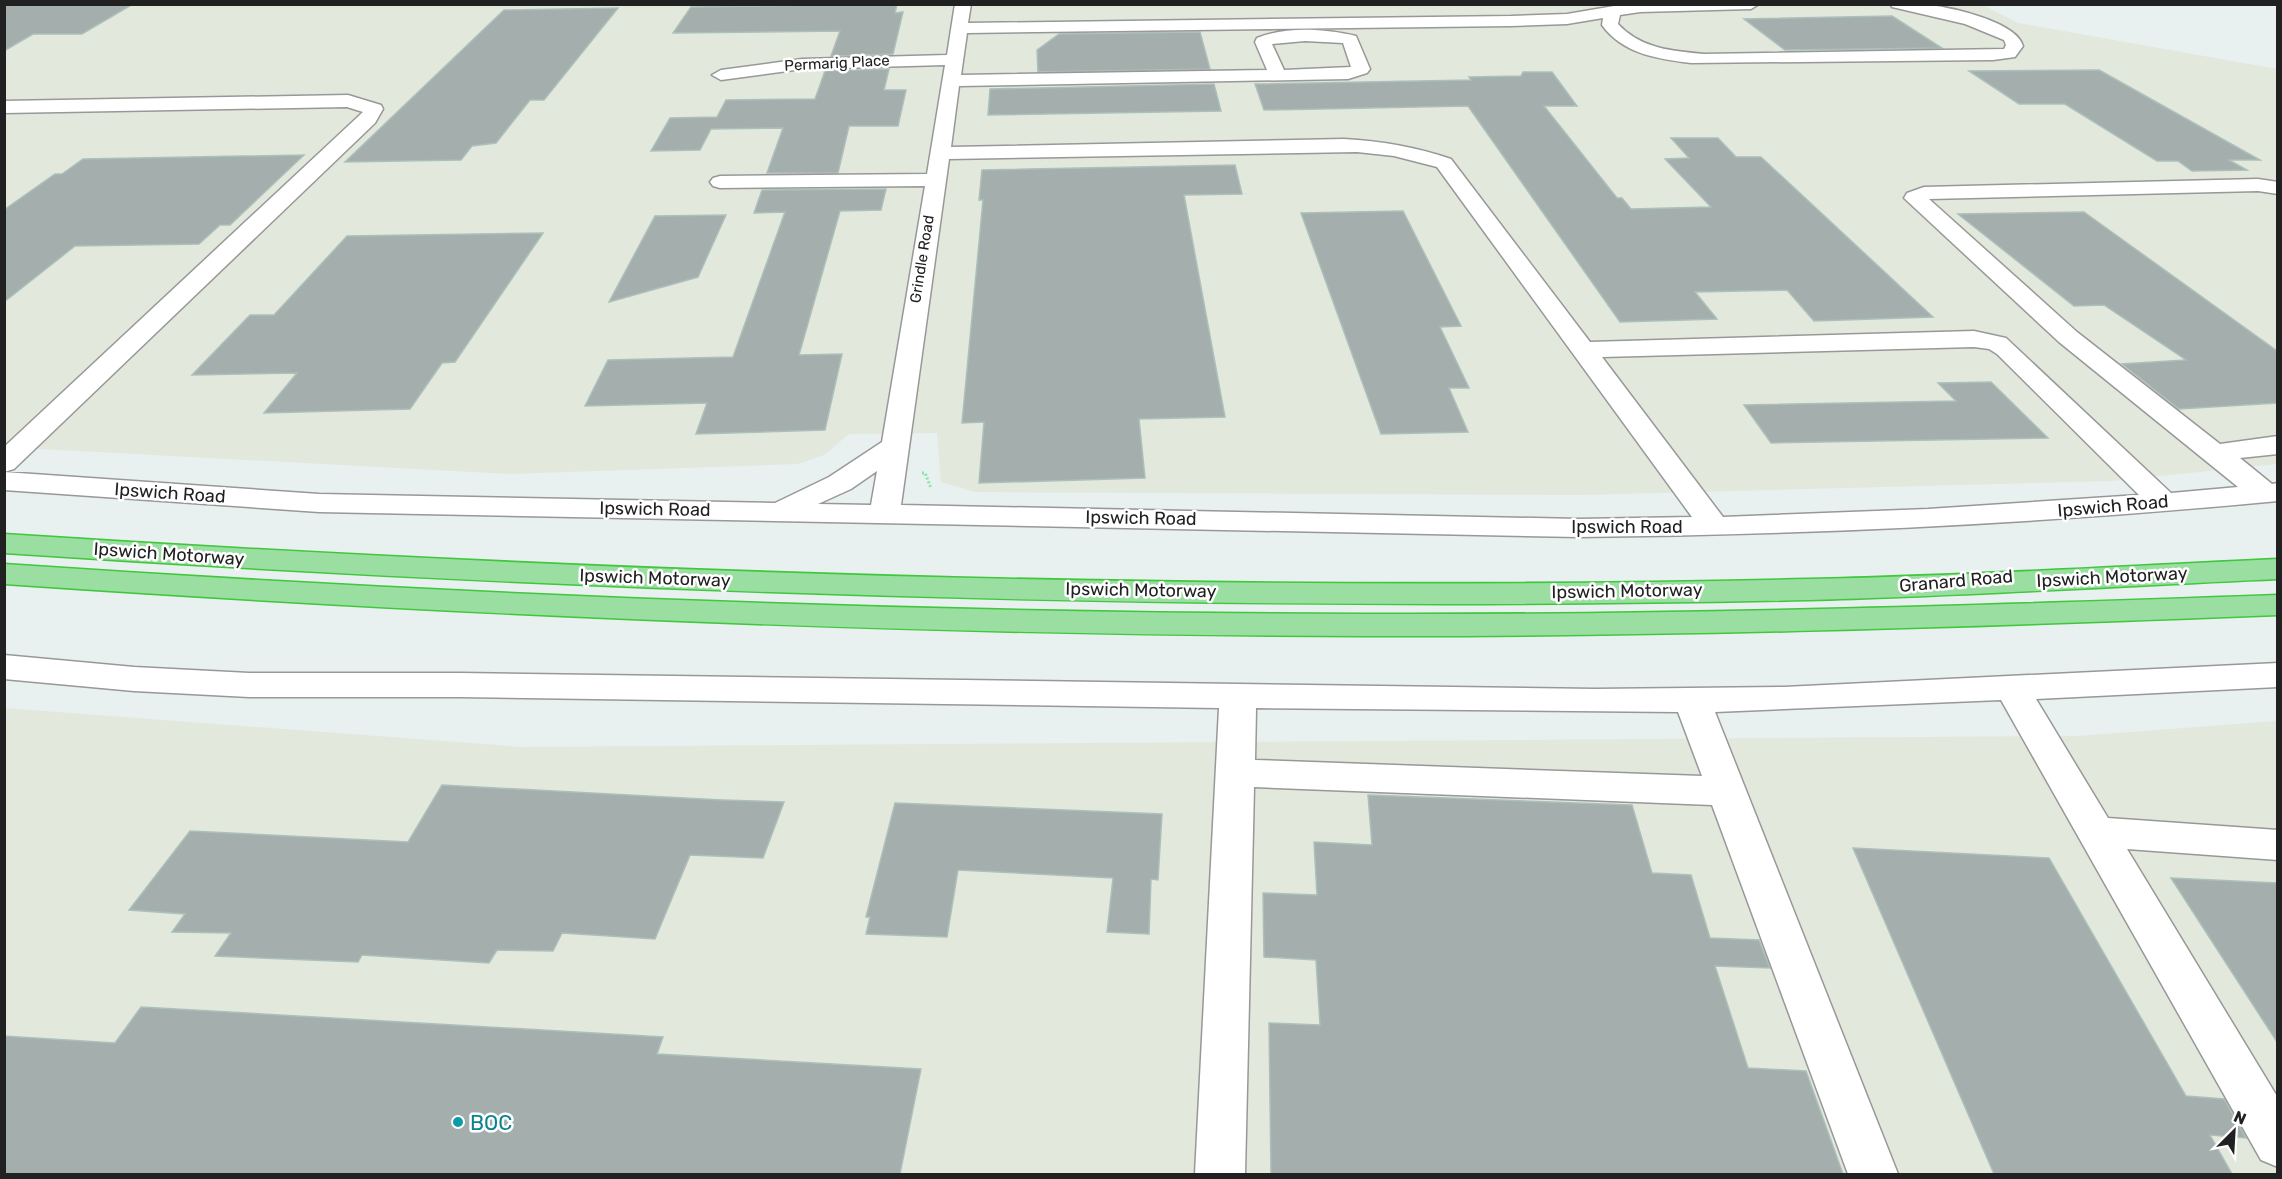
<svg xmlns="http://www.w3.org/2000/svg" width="2282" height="1179" viewBox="0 0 2282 1179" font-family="Rubik,sans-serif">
  <rect width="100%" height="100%" fill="#e8f0f0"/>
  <path fill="#e2e8db" d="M4,5H1983L2018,23L2277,69V464L2111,481L1580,495L975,492L941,482L937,433L849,434L824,455L798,464L510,474L5,447Z
    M4,708L522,747L2077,736L2277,721V1174H5Z"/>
  <path fill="#a4aeac" stroke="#acc0bb" stroke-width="1.5" d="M4,4H133L82,34H33L4,51Z
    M897,4L895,13L903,12L893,54L831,56L840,31L673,33L691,7Z
    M618,8L544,100H530L496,143L472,146L461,160L345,162L504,10Z
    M1892,16L1942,48L1785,50L1744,19Z
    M1200,32L1210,69L1038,72L1037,50L1059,34Z
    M889,69L884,90H906L898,126H849L838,173H767L783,128L711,129L700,150L651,151L670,118L717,117L726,100L815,99L825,71Z
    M2099,70L2260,160H2229L2247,170L2192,171L2178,161H2157L2065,104H2019L1969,71Z
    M1523,72H1552L1577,106H1544L1617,198H1622L1631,209L1711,207L1665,159L1689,158L1671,138H1718L1736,157H1761L1933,317L1814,321L1787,290L1695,292L1717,319L1620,322L1468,106L1264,110L1255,84L1471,80L1469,77L1521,76Z
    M1214,84L1221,111L988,115L990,89Z
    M304,155L230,225H220L199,244L75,246L4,302V210L55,174H62L83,159Z
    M1235,165L1242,194L1184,195L1225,417L1139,419L1145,478L979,483L984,422L962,423L983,200H979L982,170Z
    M886,189L881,210L840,211L799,355L842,354L825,430L696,434L707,403L585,406L608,360L733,357L785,212L754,213L762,190Z
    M1403,211L1461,326L1440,327L1469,388H1449L1468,432L1381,434L1301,213Z
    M2084,212L2277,351V403L2179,409L2122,364L2186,360L2104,305L2074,306L1958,214Z
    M726,215L698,277L609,302L655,216Z
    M543,233L455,362L442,363L410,409L264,413L297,373L192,375L250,315H274L347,236Z
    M1991,382L2048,438L1771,443L1744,405L1956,401L1938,383Z
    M442,785L722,800L784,802L763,858L690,855L655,939L562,933L553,951L497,950L489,963L362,955L358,962L215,956L231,933L172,932L185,914L129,910L190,831L408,842Z
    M1368,795L1632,805L1652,873L1691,875L1710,938L1759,940L1770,968L1715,966L1748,1068L1806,1071L1843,1174H1271L1269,1023L1320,1025L1316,960L1264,957L1263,893L1317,895L1314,842L1372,845Z
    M895,803L1162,814L1158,880L1151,879L1149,934L1107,932L1113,878L958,870L947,937L866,934L870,917H866Z
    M1853,848L2049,858L2186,1096L2224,1099L2246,1138L2210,1135L2232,1174H1994Z
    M2171,878L2277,883V1042Z
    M141,1007L663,1037L657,1054L921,1069L900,1174H4V1036L115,1043Z"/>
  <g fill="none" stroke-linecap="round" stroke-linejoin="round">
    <defs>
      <path id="minor" d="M955,4H971L968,23L1511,16L1567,14L1626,4H1759L1751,9L1640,12L1620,15L1618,24C1641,49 1673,51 1704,54L2004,49L2006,45L2004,40L1965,24L1892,7L1890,4C1903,4 1916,3 1928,5C1951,7 2017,22 2023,46L2015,57L1993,60L1691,63C1658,59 1623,54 1602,25L1603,18L1567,24L1511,26L967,33L961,75L1267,70L1255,42L1257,38C1287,26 1325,29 1356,36L1370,69L1367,73L1348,79L959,86L951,147L1344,139C1381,141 1416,147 1451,159L1590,342L1974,331L2006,338L2171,493L2238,487L2059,342L1904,198L1907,193L1924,187L2258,179L2278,182V194L2258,191L1929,199L2077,332L2220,444L2278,436V454L2240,458L2272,484L2278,483V501C2045,523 1812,535 1579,537L319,512L4,490V472L319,494L775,503L829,477L882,442L925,186L720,188L713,186L710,182L713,178L720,176L927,174L945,65L802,69L721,80L712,75L721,70L802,59L947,55ZM1305,41L1343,43L1351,67L1284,70L1272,44ZM1357,152L1394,156L1437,167L1692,517L1579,519L901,505L949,159ZM1974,347L1989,349L1997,354L2139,495L1928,509L1723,517L1602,357ZM877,471L871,505L818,504L851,489Z
        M348,95L381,105L383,109L375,123L14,469L4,472V447L363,112L347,107L4,113V101Z
        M4,655L134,667L249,673H460L1595,689L1784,687L2278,663V687L2036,699L2108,818L2278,830V860L2127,849L2278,1098V1167L2261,1160L2001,700L1715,712L1898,1174H1848L1712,805L1254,787L1245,1174H1195L1219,708L460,697H249L134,691L4,679ZM1256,708L1678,712L1702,776L1255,760Z"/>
      <path id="highway" d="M4,534C605,573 1208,593 1809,579C1965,576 2121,566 2278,559V579C2121,586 1965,596 1809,600C1208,613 605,593 4,553Z
        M4,564C457,595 910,613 1363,614C1668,615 1973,606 2278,595V615C1973,627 1668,637 1363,636C910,635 457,615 4,584Z"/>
    </defs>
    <use href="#minor" stroke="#989898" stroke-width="3"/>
    <use href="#highway" stroke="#40c73c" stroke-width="3"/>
    <path stroke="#7feaac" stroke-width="3" stroke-dasharray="2 2" stroke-linecap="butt" d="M922,473H925L931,488"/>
    <use href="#minor" fill="#fff" fill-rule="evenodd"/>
    <use href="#highway" fill="#9adea2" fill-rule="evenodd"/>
  </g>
  <circle fill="#0f9aa8" stroke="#fff" stroke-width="2" cx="458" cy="1122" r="6"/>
  <g text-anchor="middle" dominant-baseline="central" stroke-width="5" stroke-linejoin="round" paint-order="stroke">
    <g font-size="15" fill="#212121" stroke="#fff">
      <text transform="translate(837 63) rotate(-3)">Permarig Place</text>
      <text transform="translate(922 259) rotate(-81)">Grindle Road</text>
    </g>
    <g font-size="18" fill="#212121" stroke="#fff">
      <text transform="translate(170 493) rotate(4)">Ipswich Road</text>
      <text transform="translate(2113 506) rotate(-5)">Ipswich Road</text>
      <text transform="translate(655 509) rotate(1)">Ipswich Road</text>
      <text transform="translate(1141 518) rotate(1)">Ipswich Road</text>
      <text x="1627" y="527">Ipswich Road</text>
      <text transform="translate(169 554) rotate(4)">Ipswich Motorway</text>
      <text transform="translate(2112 577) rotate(-3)">Ipswich Motorway</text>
      <text transform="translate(655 578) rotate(2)">Ipswich Motorway</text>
      <text transform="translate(1956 581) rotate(-5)">Granard Road</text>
      <text transform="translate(1141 590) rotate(1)">Ipswich Motorway</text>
      <text transform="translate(1627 591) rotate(-1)">Ipswich Motorway</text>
    </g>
    <g font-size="21" fill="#0d838f" stroke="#fff" text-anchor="start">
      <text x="470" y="1122">BOC</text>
    </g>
  </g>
  <rect width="2282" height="1179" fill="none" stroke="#212121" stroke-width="12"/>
  <g transform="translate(2234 1131) rotate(24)" stroke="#ffffff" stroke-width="4.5" paint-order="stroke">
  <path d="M0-4.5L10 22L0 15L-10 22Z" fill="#212121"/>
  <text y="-9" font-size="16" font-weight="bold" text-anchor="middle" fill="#212121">N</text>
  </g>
</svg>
